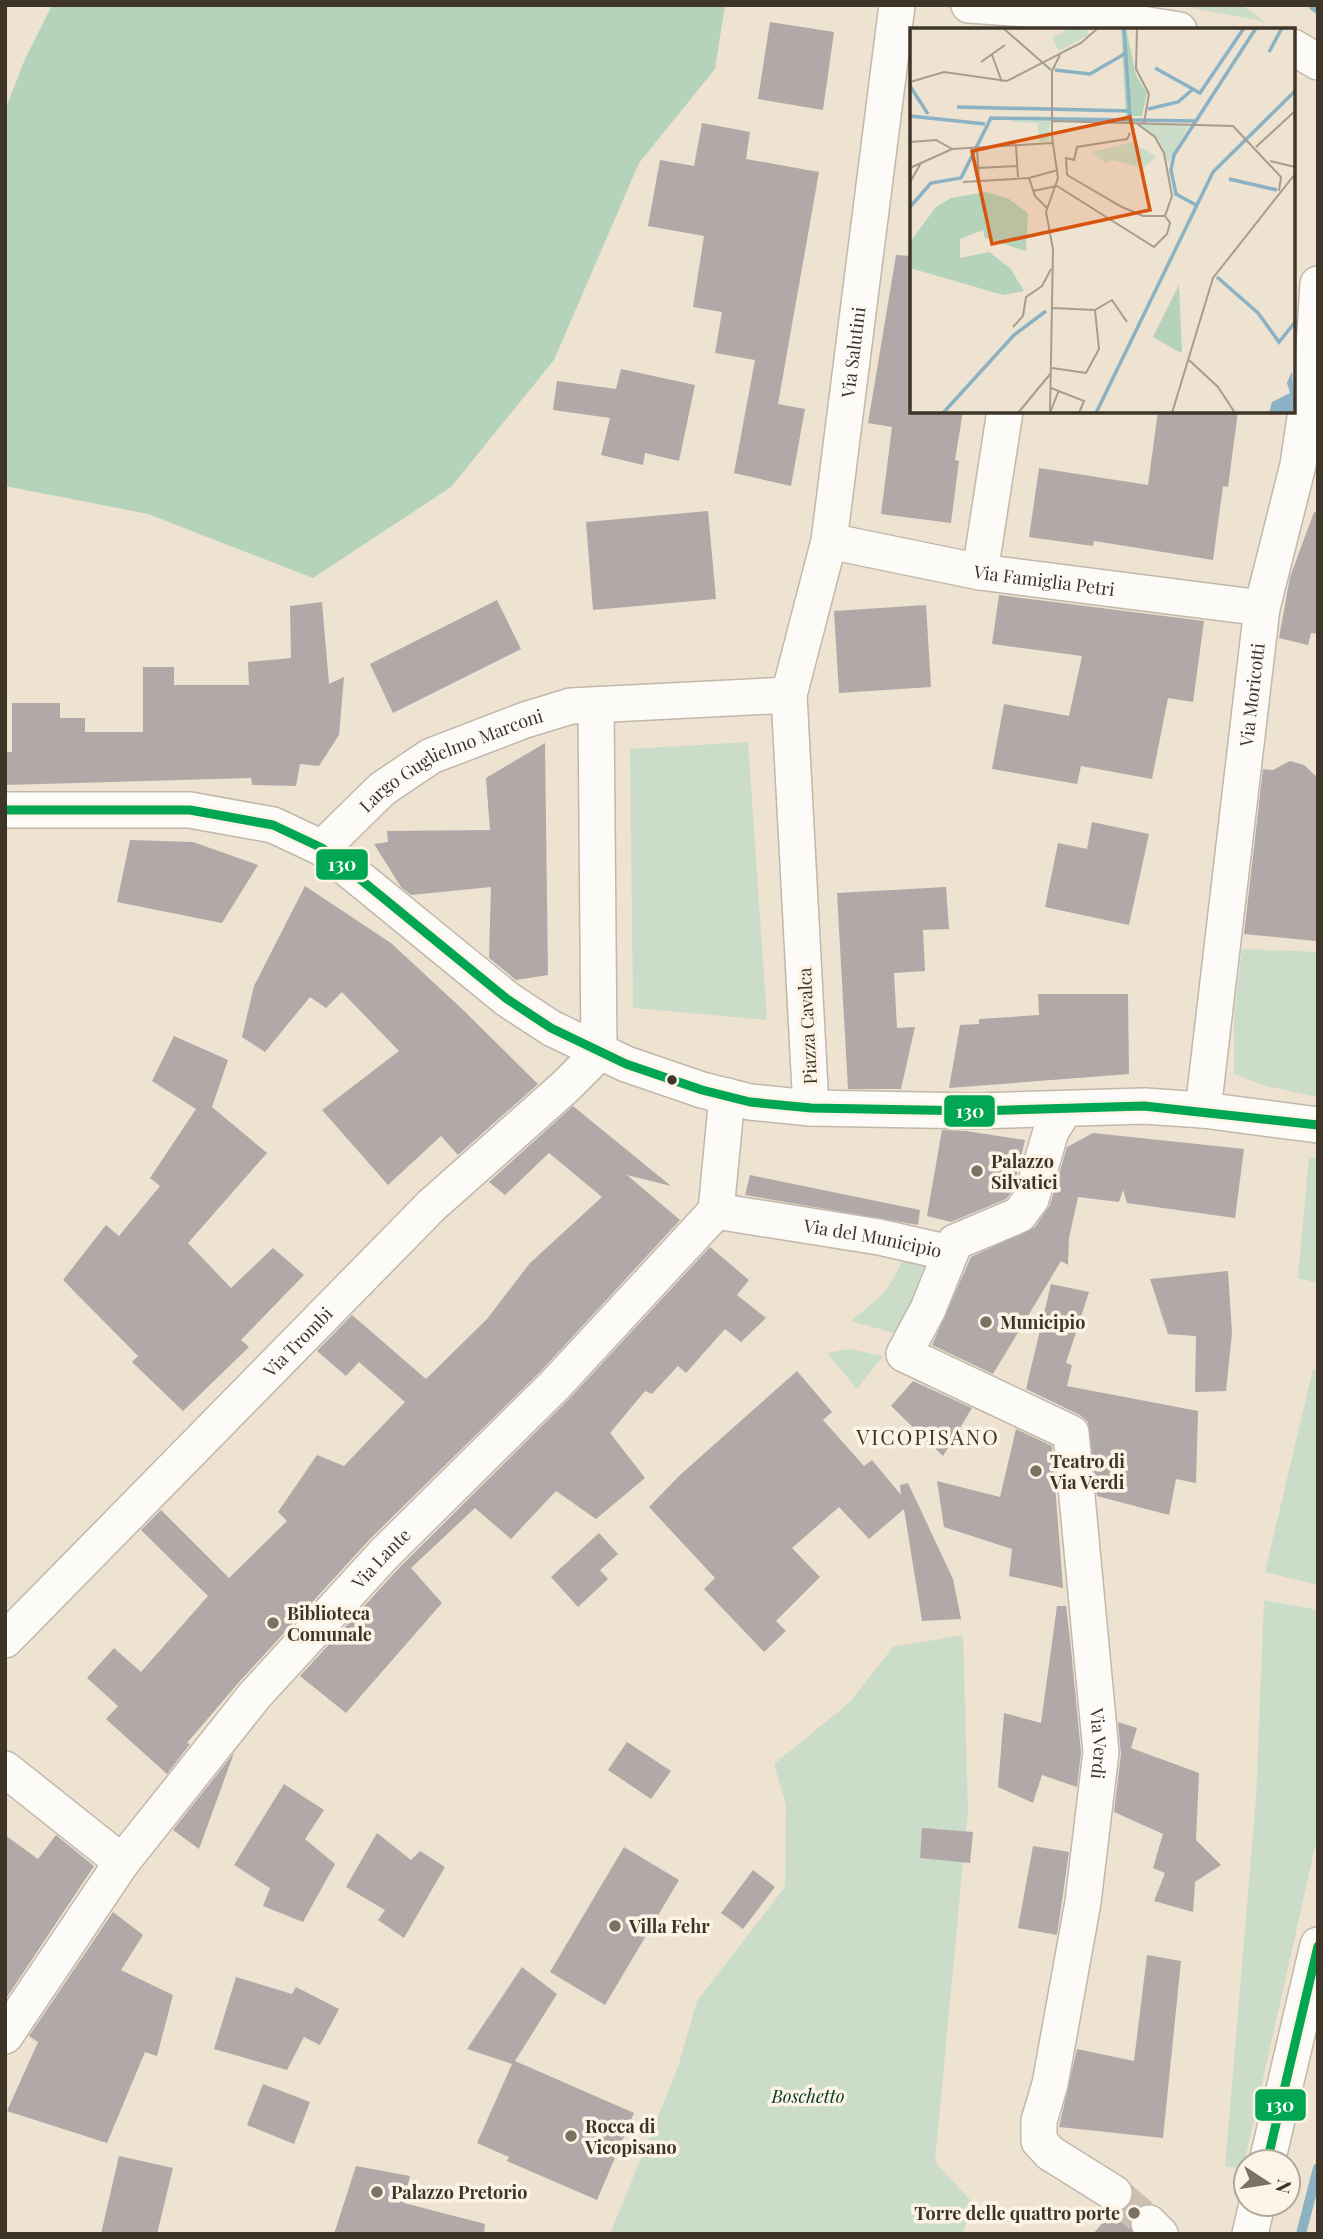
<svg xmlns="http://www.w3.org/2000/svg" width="1323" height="2239" viewBox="0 0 1323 2239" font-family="'Playfair Display',serif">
  <rect width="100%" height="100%" fill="#eee2d1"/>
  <path fill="#cbddc9" d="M1184,5H1241L1266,22L1193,8Z
    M748,742L767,1020L633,1008L630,749Z
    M1242,949L1318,952V1097L1265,1086L1234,1074V1015Z
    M1309,1157L1318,1158V1283L1298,1278Z
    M909,1251L934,1264L894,1333L851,1321C866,1308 885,1295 895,1276C900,1267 902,1259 909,1251Z
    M849,1349L883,1356L857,1389L827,1353Z
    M1313,1369L1318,1371V1585L1265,1572Z
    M1264,1600L1318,1610V1834L1243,2168L1225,2167L1256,1799Z
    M963,1635L968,1809L935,2162L974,2204L962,2234H610L678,2067L697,2001L785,1887L786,1805L774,1764L850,1702L893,1647Z"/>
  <path fill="#b5d3ba" d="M52,5H725L715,69L639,163L554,360L451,487L313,578L148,514L5,486V110L25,59Z"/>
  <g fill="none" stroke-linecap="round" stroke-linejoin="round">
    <path stroke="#8ab2c4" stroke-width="10" d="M1313,5L1318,9
      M1301,2234L1318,2168"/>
  </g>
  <path fill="#b1a9a8" d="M770,22L834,32L823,110L758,99Z
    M702,123L750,132L746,159L819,172L778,404L805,409L791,486L734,473L755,360L715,353L722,312L693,307L704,236L648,226L660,160L694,166Z
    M896,255L912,256V411H963L955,460L959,461L951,523L881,514L892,427L868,423Z
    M621,369L695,385L679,461L645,453L643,465L601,455L610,418L553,410L557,381L616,389Z
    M1158,411H1238L1228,487L1223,486L1213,560L1094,541L1093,546L1029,537L1039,468L1148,485Z
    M708,511L716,599L593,610L586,522Z
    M1314,512L1318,513V634L1311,633L1308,645L1279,638L1290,577Z
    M999,595L1204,621L1193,702L1168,698L1152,779L1081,766L1077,784L992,769L1004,704L1069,716L1082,656L992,644Z
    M497,600L521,649L393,713L370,664Z
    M322,602L329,684L344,677L339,735L319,766L300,764L296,786L252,785L251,778L5,785V752H12V703H60V718H85V732H143V667H174V685H249L248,662L291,658L290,606Z
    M926,605L931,687L839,693L834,611Z
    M545,743L548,975L516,980L489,958L491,887L411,895L401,887L374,844L388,842L387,831L490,830L486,778Z
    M1290,761L1304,765L1318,778L1316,941L1244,934L1263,769L1273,770Z
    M1092,822L1149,834L1129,925L1045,907L1058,843L1087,849Z
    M130,840L193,842L258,865L222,923L117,902Z
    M305,886L391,943L460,1007L538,1084L458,1155L441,1136L388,1185L322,1110L399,1051L342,992L326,1008L310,997L265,1052L242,1037L254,986Z
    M946,887L949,929L923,930L925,971L894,973L897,1028L915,1027L901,1089H848L837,893Z
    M1038,994H1128L1129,1074L949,1088L960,1025L979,1024V1019L1039,1015Z
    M174,1036L228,1060L212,1107L267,1153L188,1243L231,1288L273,1248L304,1275L241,1340L249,1347L183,1411L132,1362L138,1356L63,1280L106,1225L119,1236L160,1186L150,1178L196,1109L152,1081Z
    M573,1106L671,1186L627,1175L680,1220L541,1371L370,1539L240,1681L187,1743L190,1744L167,1774L106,1719L118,1706L87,1678L114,1648L141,1672L208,1596L141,1530L161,1510L229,1578L287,1521L278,1512L317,1455L344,1466L405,1402L359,1362L346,1376L317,1351L352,1315L426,1379L487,1319L530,1263L602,1197L549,1153L505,1195L489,1182Z
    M942,1130L966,1131L1025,1140L1013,1190L1006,1199L951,1222L927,1216Z
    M1093,1133L1244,1149L1235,1218L1127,1203L1123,1190L1119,1202L1078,1197L1069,1238L1068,1265L1061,1261L993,1374L932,1345L971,1257L1035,1227L1050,1205L1067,1147Z
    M750,1175L920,1210L918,1225L745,1195Z
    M710,1247L749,1280L737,1295L766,1318L741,1342L725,1329L686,1373L678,1366L652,1394L645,1391L610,1433L645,1478L596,1519L556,1491L511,1539L475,1508L411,1568L442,1603L346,1713L300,1676L400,1567L569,1399Z
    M1228,1271L1232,1333L1226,1391L1195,1392L1196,1336L1168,1334L1150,1279Z
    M1051,1284L1089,1292L1066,1363L1072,1365L1067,1386L1198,1411L1196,1483L1176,1479L1169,1515L1097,1496L1088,1422L1080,1415L1026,1389Z
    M797,1371L832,1412L823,1420L864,1466L872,1460L901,1495L900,1485L908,1483L953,1579L961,1619L922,1621L904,1509L869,1539L839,1507L792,1548L820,1577L776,1621L786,1631L764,1652L704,1589L715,1578L649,1507L680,1475Z
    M913,1381L972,1408L943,1456L891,1406Z
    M1016,1429L1052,1446L1063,1588L1009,1576L1012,1549L944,1527L937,1481L1000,1497Z
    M599,1533L618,1554L600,1570L608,1579L578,1607L551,1577Z
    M1057,1606H1066L1070,1639L1081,1752L1077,1787L1042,1775L1033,1803L998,1787L1004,1713L1041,1723Z
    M1118,1722L1137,1728L1131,1748L1199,1773L1196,1840L1221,1865L1195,1882L1193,1912L1154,1901L1165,1873L1153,1868L1163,1834L1114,1812L1121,1754Z
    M627,1742L671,1771L651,1799L608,1770Z
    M234,1753L199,1849L173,1830Z
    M284,1784L324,1810L305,1839L335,1864L303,1922L263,1906L270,1888L234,1865Z
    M922,1828L973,1832L970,1863L920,1858Z
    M377,1833L411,1860L420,1851L445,1867L404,1938L378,1920L385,1910L346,1887Z
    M5,1835L38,1859L56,1835L94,1866L5,2000Z
    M1033,1846L1069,1852L1057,1935L1018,1928Z
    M624,1847L679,1880L605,2005L550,1972Z
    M753,1870L775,1887L743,1929L721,1913Z
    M113,1912L143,1935L121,1970L173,1995L157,2056L145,2052L107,2143L7,2111L38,2042L29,2036Z
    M1147,1955L1181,1961L1163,2138L1059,2127L1077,2049L1134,2061Z
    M522,1967L557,1994L515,2061L634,2113L597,2200L507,2161L509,2157L477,2143L512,2064L467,2049Z
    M236,1977L292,1994L296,1987L339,2009L320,2045L304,2037L287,2070L214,2049Z
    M263,2084L310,2102L294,2144L247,2125Z
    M119,2156L173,2168L157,2234H101Z
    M356,2166L410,2176L404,2203L485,2224L484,2234H334Z
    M1133,2187L1152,2203L1143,2204L1134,2209L1129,2218L1133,2234H1093L1111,2213L1123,2211L1131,2204Z"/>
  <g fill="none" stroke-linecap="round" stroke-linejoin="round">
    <path stroke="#cbbfaf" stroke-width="35" stroke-dasharray="35 18" stroke-linecap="butt" d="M1114,2193L1149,2223"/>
    <defs>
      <g id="minor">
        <path d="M969,5L1067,12L1179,30"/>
        <path d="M1293,47L1318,62"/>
        <path id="s1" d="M829,541L980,572L1262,608"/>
        <path d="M980,572L1005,411"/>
        <path d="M596,705L599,1053"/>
        <path d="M5,810H190L273,825L322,848L507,999L551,1028L626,1064L702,1090L750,1102L811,1108L976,1111L1144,1106L1203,1110L1318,1125"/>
        <path id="s2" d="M322,848L382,789L431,756L525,720L571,706L789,695"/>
        <path id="s3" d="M811,1108L789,695L829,541L897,5"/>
        <path id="s4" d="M1064,1110L1051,1131L1031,1199L1019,1215L955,1242L928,1309L904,1354L1071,1433L1101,1752L1083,1902L1050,2084L1039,2121V2141L1050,2153L1114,2193"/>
        <path id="s5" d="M1203,1110L1262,608L1298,465L1313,363L1318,284"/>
        <path id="s6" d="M716,1211L879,1237L950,1253"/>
        <path d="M716,1211L727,1096"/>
        <path id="s7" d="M5,1640L432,1205L565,1087L599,1053"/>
        <path d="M5,1769L122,1862"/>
        <path id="s8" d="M5,2036L122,1862L255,1695L385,1553L555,1385L716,1211"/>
        <path d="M1267,2162L1318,1945"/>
        <path d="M1149,2223L1160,2234"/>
        <path d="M1250,2234L1257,2204"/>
      </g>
    </defs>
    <use href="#minor" stroke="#c1b8aa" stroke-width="38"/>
    <use href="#minor" stroke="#fcfbf8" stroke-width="35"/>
    <defs>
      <path id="bus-1" d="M5,810H190L273,825L322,848L507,999L551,1028L626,1064L702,1090L750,1102L811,1108L976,1111L1144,1106L1318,1125
        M1267,2162L1318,1946"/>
    </defs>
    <use href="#bus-1" stroke="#fdf4e7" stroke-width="14"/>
    <use href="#bus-1" stroke="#00a651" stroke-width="9"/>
  </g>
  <circle fill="#3e3528" stroke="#fdf4e7" stroke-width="2.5" cx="672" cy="1080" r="6"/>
  <g fill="#7c7263" stroke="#fdf4e7" stroke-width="2.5">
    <circle cx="977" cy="1171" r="7"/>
    <circle cx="986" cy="1322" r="7"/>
    <circle cx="1036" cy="1471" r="7"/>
    <circle cx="273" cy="1623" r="7"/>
    <circle cx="615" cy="1926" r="7"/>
    <circle cx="571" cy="2136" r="7"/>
    <circle cx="377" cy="2192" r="7"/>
    <circle cx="1134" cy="2213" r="7"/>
  </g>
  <g text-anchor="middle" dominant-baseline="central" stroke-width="7" stroke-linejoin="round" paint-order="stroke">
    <g font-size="18" fill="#3e3528" stroke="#fdf4e7">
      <text stroke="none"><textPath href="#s3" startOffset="763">Via Salutini</textPath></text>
      <text stroke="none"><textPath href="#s1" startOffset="219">Via Famiglia Petri</textPath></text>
      <text stroke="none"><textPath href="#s5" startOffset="418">Via Moricotti</textPath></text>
      <text stroke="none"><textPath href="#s2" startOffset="159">Largo Guglielmo Marconi</textPath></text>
      <text transform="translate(807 1026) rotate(-93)">Piazza Cavalca</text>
      <text stroke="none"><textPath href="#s6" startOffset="159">Via del Municipio</textPath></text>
      <text stroke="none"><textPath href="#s7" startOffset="418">Via Trombi</textPath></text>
      <text stroke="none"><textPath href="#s8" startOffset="609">Via Lante</textPath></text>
      <text stroke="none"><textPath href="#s4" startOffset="805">Via Verdi</textPath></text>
    </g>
    <g font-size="18" font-weight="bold" fill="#3e3528" stroke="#fdf4e7" text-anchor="start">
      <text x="991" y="1161">Palazzo<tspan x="991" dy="21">Silvatici</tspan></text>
      <text x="1000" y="1322">Municipio</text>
      <text x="1050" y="1461">Teatro di<tspan x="1050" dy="21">Via Verdi</tspan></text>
      <text x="287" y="1613">Biblioteca<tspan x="287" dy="21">Comunale</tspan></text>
      <text x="629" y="1926">Villa Fehr</text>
      <text x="585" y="2126">Rocca di<tspan x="585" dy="21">Vicopisano</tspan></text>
      <text x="391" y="2192">Palazzo Pretorio</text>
      <text x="1120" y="2213" text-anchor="end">Torre delle quattro porte</text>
    </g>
    <g font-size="18" font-style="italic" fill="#003924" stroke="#fdf4e7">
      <text x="808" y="2096">Boschetto</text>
    </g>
    <g font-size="21" letter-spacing="2" fill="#3e3528" stroke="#fdf4e7">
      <text x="928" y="1436">VICOPISANO</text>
    </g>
  </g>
  <g transform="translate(910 28)">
    <rect width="385" height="385" fill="#eee2d1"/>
    <path d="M160,0H176L179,7L149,23L142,10ZM140,90L139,113L130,114L127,95L103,94L102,91ZM228,96L278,98L258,136L249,112ZM223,114L246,129L233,140L203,132L195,135L183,124Z" fill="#cbddc9"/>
    <path d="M211,0H216L226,47L237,65L232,88H216ZM76,164L99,171L118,185L116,223L75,210L73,202L50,211V230L79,224L100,240L114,263L93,267L0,240V214L26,179L41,170ZM269,257L272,324L271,325L243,309Z" fill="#b5d3ba"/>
    <path d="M382,343L385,385H359L362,374L380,365L377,355Z" fill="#8ab2c4"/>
    <path fill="none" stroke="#8ab2c4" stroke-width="3.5" d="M214,0L220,90M359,24L372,0M245,40L290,65L334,0M145,42L180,46L216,25M0,58L18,86M47,79L220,83M238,81L268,74L282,62M0,88L75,96M319,151L367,162M286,177L266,166L261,142L264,127L346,0M0,179L21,155L51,150L81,90L286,93M307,249L348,285L369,314L385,294M33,385L104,307L136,283M186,385L303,144L385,63"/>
    <path fill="none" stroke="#a89d8d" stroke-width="2" d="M93,0L141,42M227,0L226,41L239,66L234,95M82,27L92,54M71,34L95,17M0,54L34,44L97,53L171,15L188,0M142,93L323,98L371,149L369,163M0,114L26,112L42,121M106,118L108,149M346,119L385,83M67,121L69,153M360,133L385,139M0,140L42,121L142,115M67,140L108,138M157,147L212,179L233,188H255L262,168L254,125L245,109L226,95M157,147L156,130L164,132L167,119L217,111L220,105M119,150L125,168L137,180M0,154L11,135M53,154L119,150L148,142M147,158L244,219L257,206L260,195L255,188M123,163L147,158M142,280L185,282L202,272L217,294M103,299L113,288L116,269L132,258L141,241M279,332L308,359L325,385M142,340L176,345L189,321L185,282M141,360L174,373L169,385M108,385L141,345M140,385L143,221L136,184L148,150L142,109V43L150,27M140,385L149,362M262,385L303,250L385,146"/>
    <path fill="#d7550f" fill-opacity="0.15" stroke="#d7550f" stroke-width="3.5" d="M220,89L240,182L82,216L62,123Z"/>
    <rect width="385" height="385" fill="none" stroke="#3e3528" stroke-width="3.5"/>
  </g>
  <g stroke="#fdf4e7" stroke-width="2.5">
    <rect x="315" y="848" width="54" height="33" rx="7" fill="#00a651"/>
    <rect x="943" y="1094" width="53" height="34" rx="7" fill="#00a651"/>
    <rect x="1254" y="2088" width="53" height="34" rx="7" fill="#00a651"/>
  </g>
  <g font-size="19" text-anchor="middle" font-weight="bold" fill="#fff">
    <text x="342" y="871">130</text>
    <text x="970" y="1118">130</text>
    <text x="1280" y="2112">130</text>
  </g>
  <rect width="1323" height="2239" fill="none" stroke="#3e3528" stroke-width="14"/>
  <g transform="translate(1267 2183) rotate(102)"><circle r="33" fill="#fdf4e7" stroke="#b1a89b" stroke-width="2"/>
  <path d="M0-5L12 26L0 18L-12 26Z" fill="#7c7263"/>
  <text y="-10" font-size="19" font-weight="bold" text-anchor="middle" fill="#3e3528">N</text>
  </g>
</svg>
